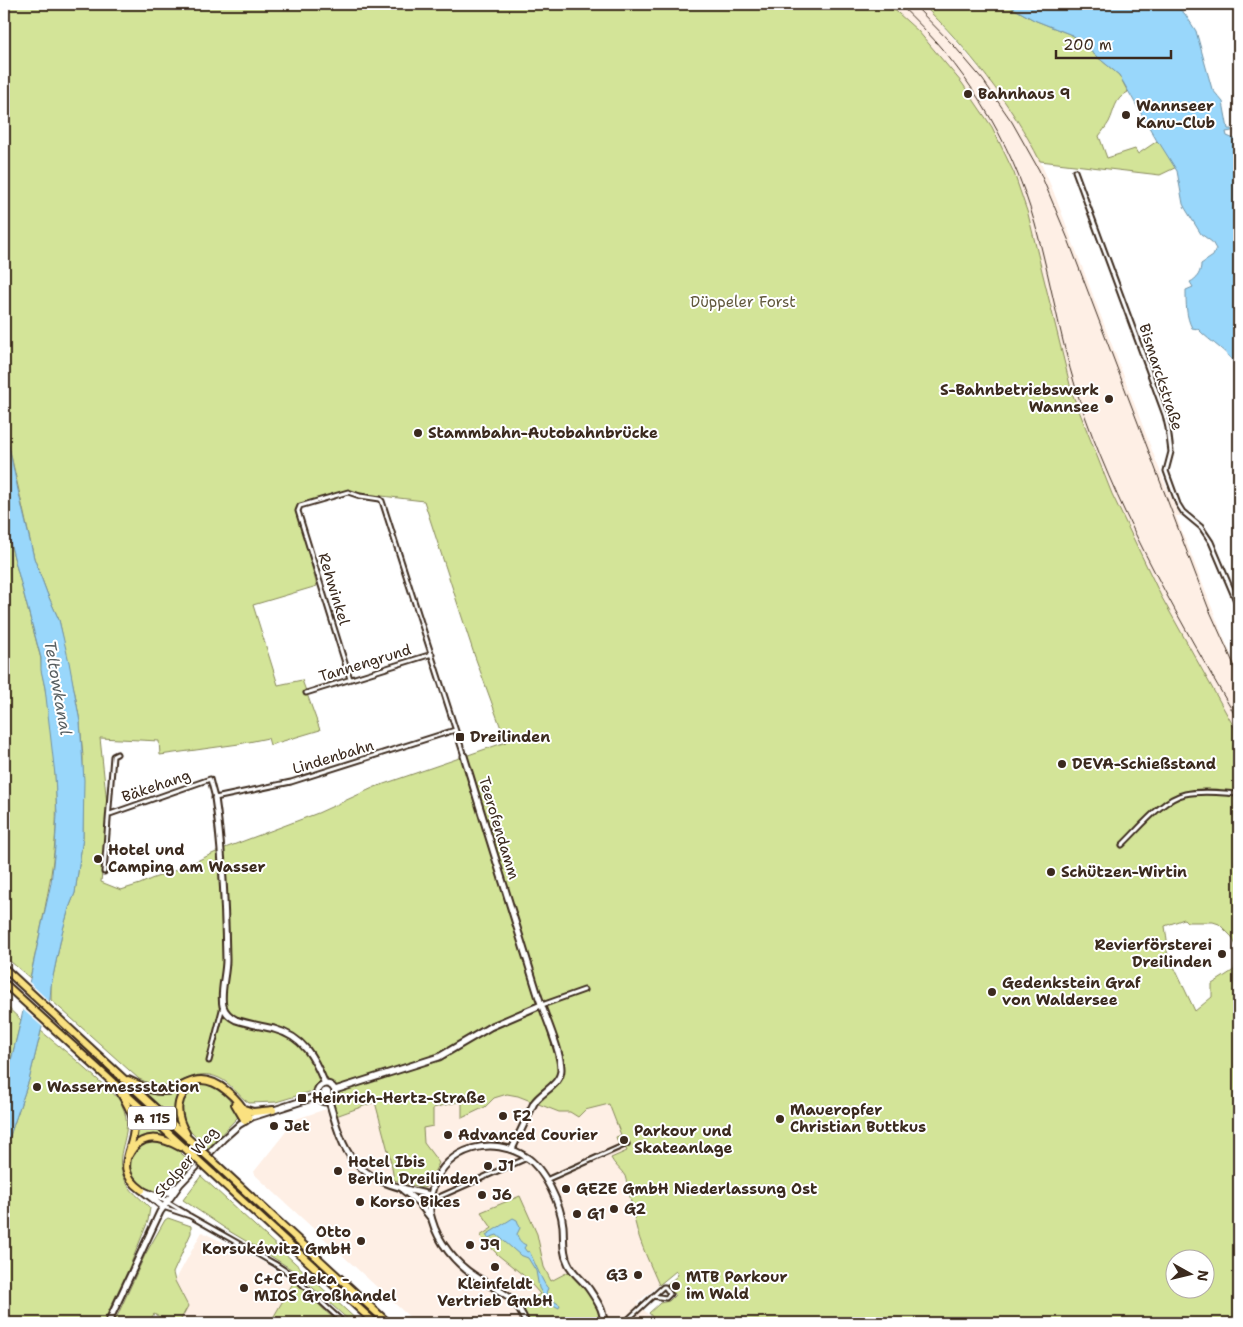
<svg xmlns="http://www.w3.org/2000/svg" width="1243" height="1327" viewBox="0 0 1243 1327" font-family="'Shantell Sans',sans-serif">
  <rect width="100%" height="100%" fill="#fff"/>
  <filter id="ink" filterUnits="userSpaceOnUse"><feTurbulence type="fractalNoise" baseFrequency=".02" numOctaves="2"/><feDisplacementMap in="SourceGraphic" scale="10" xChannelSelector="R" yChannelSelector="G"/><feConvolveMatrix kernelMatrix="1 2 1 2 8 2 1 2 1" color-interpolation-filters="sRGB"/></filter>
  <g filter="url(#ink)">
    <path fill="#feefe5" d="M888,4H922L928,9L995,87L1031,143L1040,161L1054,193L1158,466L1175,507L1181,516H1176L1223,636L1239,672V736L1161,596L1112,494L1072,393L1028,214L1014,173L992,127L962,83L918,31Z
      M507,1094L518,1096L559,1112L585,1110L609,1104L627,1151L611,1158L613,1163L618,1167L624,1174L635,1224L642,1246L659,1285L637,1303L657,1323H416L253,1173L296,1119L326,1109L330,1119L375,1101L391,1162L394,1180L433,1173L439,1163L424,1143L423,1128L433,1108L463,1101L462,1117L485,1107L494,1098Z
      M202,1232L267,1264L293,1283L270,1323H188L181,1320L188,1305L175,1281Z"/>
    <path fill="#d3e498" stroke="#87875b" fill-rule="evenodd" d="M4,4H888L918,31L962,83L992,127L1014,173L1028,214L1072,393L1112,494L1161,596L1239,736V1323H657L649,1313L660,1303L669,1301L675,1295L667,1285L678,1275L676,1271L659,1285C650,1264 640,1244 635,1222C631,1207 630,1191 625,1176C621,1169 614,1165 611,1158L627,1151L625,1147L621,1149L620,1147L616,1137L621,1135L609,1104L585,1110L578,1117L570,1112H559L518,1096L507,1094L494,1098L485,1107L462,1118V1101L433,1108V1126L423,1128L424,1143L439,1163L426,1187L423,1188L394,1180L391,1162L375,1102L336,1116L333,1104L340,1090L339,1087L325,1080L320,1082L316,1090L276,1102L249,1103C238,1096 231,1083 219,1078C195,1067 183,1086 162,1086C153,1086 147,1082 139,1079L51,1000V986L62,933L69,908L75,893L83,837V757L80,722L75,694L59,620L47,593L34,558L8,442L4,378ZM348,492L424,501L474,654L506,742L375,787L318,813L225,848L179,869L151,879L140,884L121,890L101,882L108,813L100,738L159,741L160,755L239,744L268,738L270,745L320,730L302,680L278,685L253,605L317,586L296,508L299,504ZM1184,919L1187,922H1213L1219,924L1232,937L1239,952L1234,970L1212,984V997L1195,1011L1167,952L1168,948L1165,926ZM1176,1260H1206V1290H1176Z
      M922,4H1006L1034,20L1072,35L1085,44L1089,50L1119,75L1128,92C1114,99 1115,110 1109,122C1106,127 1102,132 1099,136L1107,158L1135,149L1138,154L1169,133L1183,164L1160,175L1040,161C1012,105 967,47 922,4Z
      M4,520L41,659C41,670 43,678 45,688C51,723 55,759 56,794C59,857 43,917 30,978L4,956Z
      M4,1004L21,1020L4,1089Z
      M41,1031L76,1060L118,1098C140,1133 111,1149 124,1178C129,1191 141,1198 150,1208L148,1221L129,1268L103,1323H4V1153L29,1080Z
      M203,1084C221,1087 231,1100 239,1116L208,1148C195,1136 167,1115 186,1095C191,1089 195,1086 203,1084Z
      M189,1085L183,1091L180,1124L141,1089L150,1092Z
      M130,1105L166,1137H156L134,1146L135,1139Z
      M156,1140L172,1145L193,1164C186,1172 172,1190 161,1193C156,1194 151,1192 147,1189C121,1173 126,1145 156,1140Z
      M201,1176L360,1323H352L294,1271L266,1253L229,1231L183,1200Z
      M520,1196L537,1234L544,1267L551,1281L570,1271L586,1288L598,1308L603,1323H529L521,1306L540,1294L523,1275L498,1255L480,1236L492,1228L481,1212Z
      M168,1218L191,1226V1233L173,1273L175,1281L188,1306L181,1319L188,1323H171L154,1314L148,1323H114L145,1255L165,1220Z
      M293,1283H296L337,1322L336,1323H270Z"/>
    <path fill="#99d7fb" stroke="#7392a3" d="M1006,4H1174L1185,14L1196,31L1212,89L1223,102L1228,129H1231L1232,131L1226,132L1227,136L1239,141V370C1230,352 1211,343 1198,329L1192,328C1186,317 1186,304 1186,290L1193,287L1190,282C1197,279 1201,272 1201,264L1213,256L1216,249L1212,242L1201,234L1185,208L1183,204L1177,171L1160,144L1157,141L1119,75L1089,50L1085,43L1072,35L1034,20Z
      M4,378L8,442L18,490L34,558L47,593L59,620L69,662L80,722L84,780L83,837L75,893L69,908L62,933L51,986L50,999L41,1031L29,1080L4,1153V1089L21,1020L51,883L55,847L57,815L55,775L45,688L41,670V658L4,520Z
      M513,1218L517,1220L520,1228L517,1234C518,1239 521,1243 526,1245L524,1248L527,1252L529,1251C533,1258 544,1286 548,1288L546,1293L552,1300L560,1305L559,1308L553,1305L543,1295L539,1288L536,1271L528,1258L520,1255L497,1235L488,1238L486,1235Z"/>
    <path fill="#fff" d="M27,980L52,1004L45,1029L21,1008Z"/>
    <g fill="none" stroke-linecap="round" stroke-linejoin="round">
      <defs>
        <path id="street" d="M1075,171L1165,415L1168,428L1171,452L1166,471L1178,504L1183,512L1201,527L1211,542L1239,608
          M350,679L298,511L300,506L348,492L360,496L380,499L382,501L464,756
          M306,693L432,654
          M110,814L210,779L215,798L291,782L455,730
          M1122,845C1139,829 1162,799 1185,794C1202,790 1222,793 1239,794
          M104,872L113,756L117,754
          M542,1005L584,990
          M209,1061L223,1006
          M546,1180L627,1144
          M430,1201L527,1158
          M167,1202L187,1214
          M163,1207L190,1216L275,1264L292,1275L344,1323
          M624,1323L663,1287H665L670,1294L666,1298L653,1296"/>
        <path id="secondary" d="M464,756C488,835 513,914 537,992C543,1012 561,1050 561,1069C561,1085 542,1091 534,1103L512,1149
          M215,798C223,851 225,906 226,960C226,975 220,992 223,1006C225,1013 230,1017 236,1020C248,1024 261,1026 274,1029C304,1037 314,1057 325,1084
          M317 1093a9 9 0 1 1 18 0a9 9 0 1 1-18 0Z
          M335,1090L439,1057L490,1027L541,1005
          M329,1101C334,1117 338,1135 346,1149C363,1181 398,1188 431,1195
          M142,1190L167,1201
          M403,1190L418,1202L430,1217
          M144,1192L163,1207
          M153,1195H164L175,1187
          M108,1323L160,1212L180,1184L223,1139L240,1124L252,1117L318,1096
          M526,1323C513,1291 501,1294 475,1276C456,1264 438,1242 432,1220C428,1210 430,1197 433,1187C446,1147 493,1135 526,1157C544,1168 561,1205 563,1226C564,1238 562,1251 568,1263C572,1273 583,1280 589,1289C593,1295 598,1302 601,1309C603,1314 603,1318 605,1323"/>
        <path id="highway" d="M4,968L194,1144
          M4,983L188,1151
          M128,1080C138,1084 149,1091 161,1091C174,1092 183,1084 194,1081C217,1075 240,1101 249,1118
          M120,1092C126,1102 133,1113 134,1125C135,1151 111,1168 142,1190
          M235,1104L245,1121
          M244,1109L253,1112L273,1110
          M186,1133C175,1115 174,1095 195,1084
          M129,1155C141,1132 161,1137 180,1147
          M218,1166L388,1323
          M212,1173L375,1323"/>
      </defs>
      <use href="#street" stroke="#3b2a1e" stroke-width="7"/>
      <use href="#secondary" stroke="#3b2a1e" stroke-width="9"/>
      <use href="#highway" stroke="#3b2a1e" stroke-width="10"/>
      <use href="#street" stroke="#fff" stroke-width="3"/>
      <use href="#secondary" stroke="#fff" stroke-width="5"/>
      <use href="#highway" stroke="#fae180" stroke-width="6"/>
      <path stroke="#3b2a1e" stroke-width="1" d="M913,4L955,47L983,80L1012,122L1039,170L1068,239L1208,607L1239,676"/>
      <path stroke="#3b2a1e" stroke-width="1" d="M899,4C964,64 1011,139 1035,224C1053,288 1062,353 1085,416C1124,524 1181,623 1239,722"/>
      <defs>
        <path id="highway-bridge" d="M194,1144L218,1166
          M188,1151L212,1173"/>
      </defs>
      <use href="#highway-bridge" stroke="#3b2a1e" stroke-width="10" stroke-linecap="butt"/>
      <use href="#highway-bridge" stroke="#fae180" stroke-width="6"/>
    </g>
  </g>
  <g fill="#3b2a1e" stroke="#fff" stroke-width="2">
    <circle cx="968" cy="94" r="5"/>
    <circle cx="1126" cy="115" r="5"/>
    <circle cx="1109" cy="399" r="5"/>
    <circle cx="418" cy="433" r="5"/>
    <rect x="455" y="732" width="10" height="10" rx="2.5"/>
    <circle cx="1062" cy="764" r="5"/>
    <circle cx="98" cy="859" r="5"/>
    <circle cx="1051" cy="872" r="5"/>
    <circle cx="1222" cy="954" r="5"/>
    <circle cx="992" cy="992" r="5"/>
    <circle cx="37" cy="1087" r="5"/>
    <rect x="297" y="1093" width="10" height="10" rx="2.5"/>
    <circle cx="503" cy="1116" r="5"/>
    <circle cx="780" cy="1119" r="5"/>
    <circle cx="274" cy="1126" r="5"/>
    <circle cx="448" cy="1135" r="5"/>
    <circle cx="624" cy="1140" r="5"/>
    <circle cx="488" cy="1166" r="5"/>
    <circle cx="338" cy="1171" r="5"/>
    <circle cx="566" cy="1189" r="5"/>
    <circle cx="482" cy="1195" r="5"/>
    <circle cx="360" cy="1202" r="5"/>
    <circle cx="614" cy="1209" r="5"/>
    <circle cx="577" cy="1214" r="5"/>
    <circle cx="361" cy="1241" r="5"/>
    <circle cx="470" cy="1245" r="5"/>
    <circle cx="495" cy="1267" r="5"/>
    <circle cx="638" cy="1275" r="5"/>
    <circle cx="676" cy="1286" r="5"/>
    <circle cx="244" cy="1288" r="5"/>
  </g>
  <g text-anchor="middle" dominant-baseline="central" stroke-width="4" stroke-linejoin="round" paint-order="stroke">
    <rect fill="#fff" stroke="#766a62" stroke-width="1" x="128" y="1106.5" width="48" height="23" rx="4"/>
    <g font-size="14" font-weight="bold" fill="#3b2a1e">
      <text x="152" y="1118">A 115</text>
    </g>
    <g font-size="15" font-weight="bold" fill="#3b2a1e" stroke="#fff" text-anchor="start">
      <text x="978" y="94">Bahnhaus 9</text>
      <text x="1136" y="106">Wannseer<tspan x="1136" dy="17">Kanu-Club</tspan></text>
      <text x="1099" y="390" text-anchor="end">S-Bahnbetriebswerk<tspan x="1099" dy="17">Wannsee</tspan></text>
      <text x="428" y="433">Stammbahn-Autobahnbrücke</text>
      <text x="470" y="737">Dreilinden</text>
      <text x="1072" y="764">DEVA-Schießstand</text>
      <text x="108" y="850">Hotel und<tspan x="108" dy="17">Camping am Wasser</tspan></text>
      <text x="1061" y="872">Schützen-Wirtin</text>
      <text x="1212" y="945" text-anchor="end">Revierförsterei<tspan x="1212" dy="17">Dreilinden</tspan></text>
      <text x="1002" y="983">Gedenkstein Graf<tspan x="1002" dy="17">von Waldersee</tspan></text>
      <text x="47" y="1087">Wassermessstation</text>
      <text x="312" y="1098">Heinrich-Hertz-Straße</text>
      <text x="790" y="1110">Maueropfer<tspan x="790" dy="17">Christian Buttkus</tspan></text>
      <text x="513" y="1116">F2</text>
      <text x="284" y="1126">Jet</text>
      <text x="634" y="1131">Parkour und<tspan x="634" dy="17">Skateanlage</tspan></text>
      <text x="458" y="1135">Advanced Courier</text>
      <text x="348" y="1162">Hotel Ibis<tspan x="348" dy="17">Berlin Dreilinden</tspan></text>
      <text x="498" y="1166">J1</text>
      <text x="576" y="1189">GEZE GmbH Niederlassung Ost</text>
      <text x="492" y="1195">J6</text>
      <text x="370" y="1202">Korso Bikes</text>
      <text x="624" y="1209">G2</text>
      <text x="587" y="1214">G1</text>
      <text x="351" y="1232" text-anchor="end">Otto<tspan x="351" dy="17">Korsukéwitz GmbH</tspan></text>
      <text x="480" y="1245">J9</text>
      <text x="628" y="1275" text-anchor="end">G3</text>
      <text x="686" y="1277">MTB Parkour<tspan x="686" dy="17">im Wald</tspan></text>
      <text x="254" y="1279">C+C Edeka -<tspan x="254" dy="17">MIOS Großhandel</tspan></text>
      <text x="495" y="1284" text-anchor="middle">Kleinfeldt<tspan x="495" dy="17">Vertrieb GmbH</tspan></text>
    </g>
    <g font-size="15" fill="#61583c" stroke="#fff">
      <text x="743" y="302">Düppeler Forst</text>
    </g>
    <g font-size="15" fill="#3b2a1e" stroke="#fff">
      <text transform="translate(1161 377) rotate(72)">Bismarckstraße</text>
      <text transform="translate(334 589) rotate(73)">Rehwinkel</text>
      <text transform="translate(365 663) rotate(-17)">Tannengrund</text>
      <text transform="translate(333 757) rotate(-17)">Lindenbahn</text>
      <text transform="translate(156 786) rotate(-19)">Bäkehang</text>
      <text transform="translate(499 828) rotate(73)">Teerofendamm</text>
      <text transform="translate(186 1162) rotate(-49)">Stolper Weg</text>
    </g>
    <g font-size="16" font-style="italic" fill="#575e60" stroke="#fff">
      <text transform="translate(58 688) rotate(80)">Teltowkanal</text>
    </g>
  </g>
  <rect width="1243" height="1327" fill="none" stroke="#fff" stroke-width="20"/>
  <rect x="10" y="10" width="1223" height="1307" fill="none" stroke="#3b2a1e" stroke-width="2" filter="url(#ink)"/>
  <g transform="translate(1190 1274) rotate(98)"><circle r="24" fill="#ffffff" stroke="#b1aaa5"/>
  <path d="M0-4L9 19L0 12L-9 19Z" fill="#3b2a1e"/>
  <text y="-8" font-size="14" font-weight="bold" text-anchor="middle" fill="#3b2a1e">N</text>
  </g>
  <path d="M1056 50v8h115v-8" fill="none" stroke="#3b2a1e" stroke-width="2.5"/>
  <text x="1063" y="50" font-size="15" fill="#3b2a1e" stroke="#ffffff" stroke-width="4" paint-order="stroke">200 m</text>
</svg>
